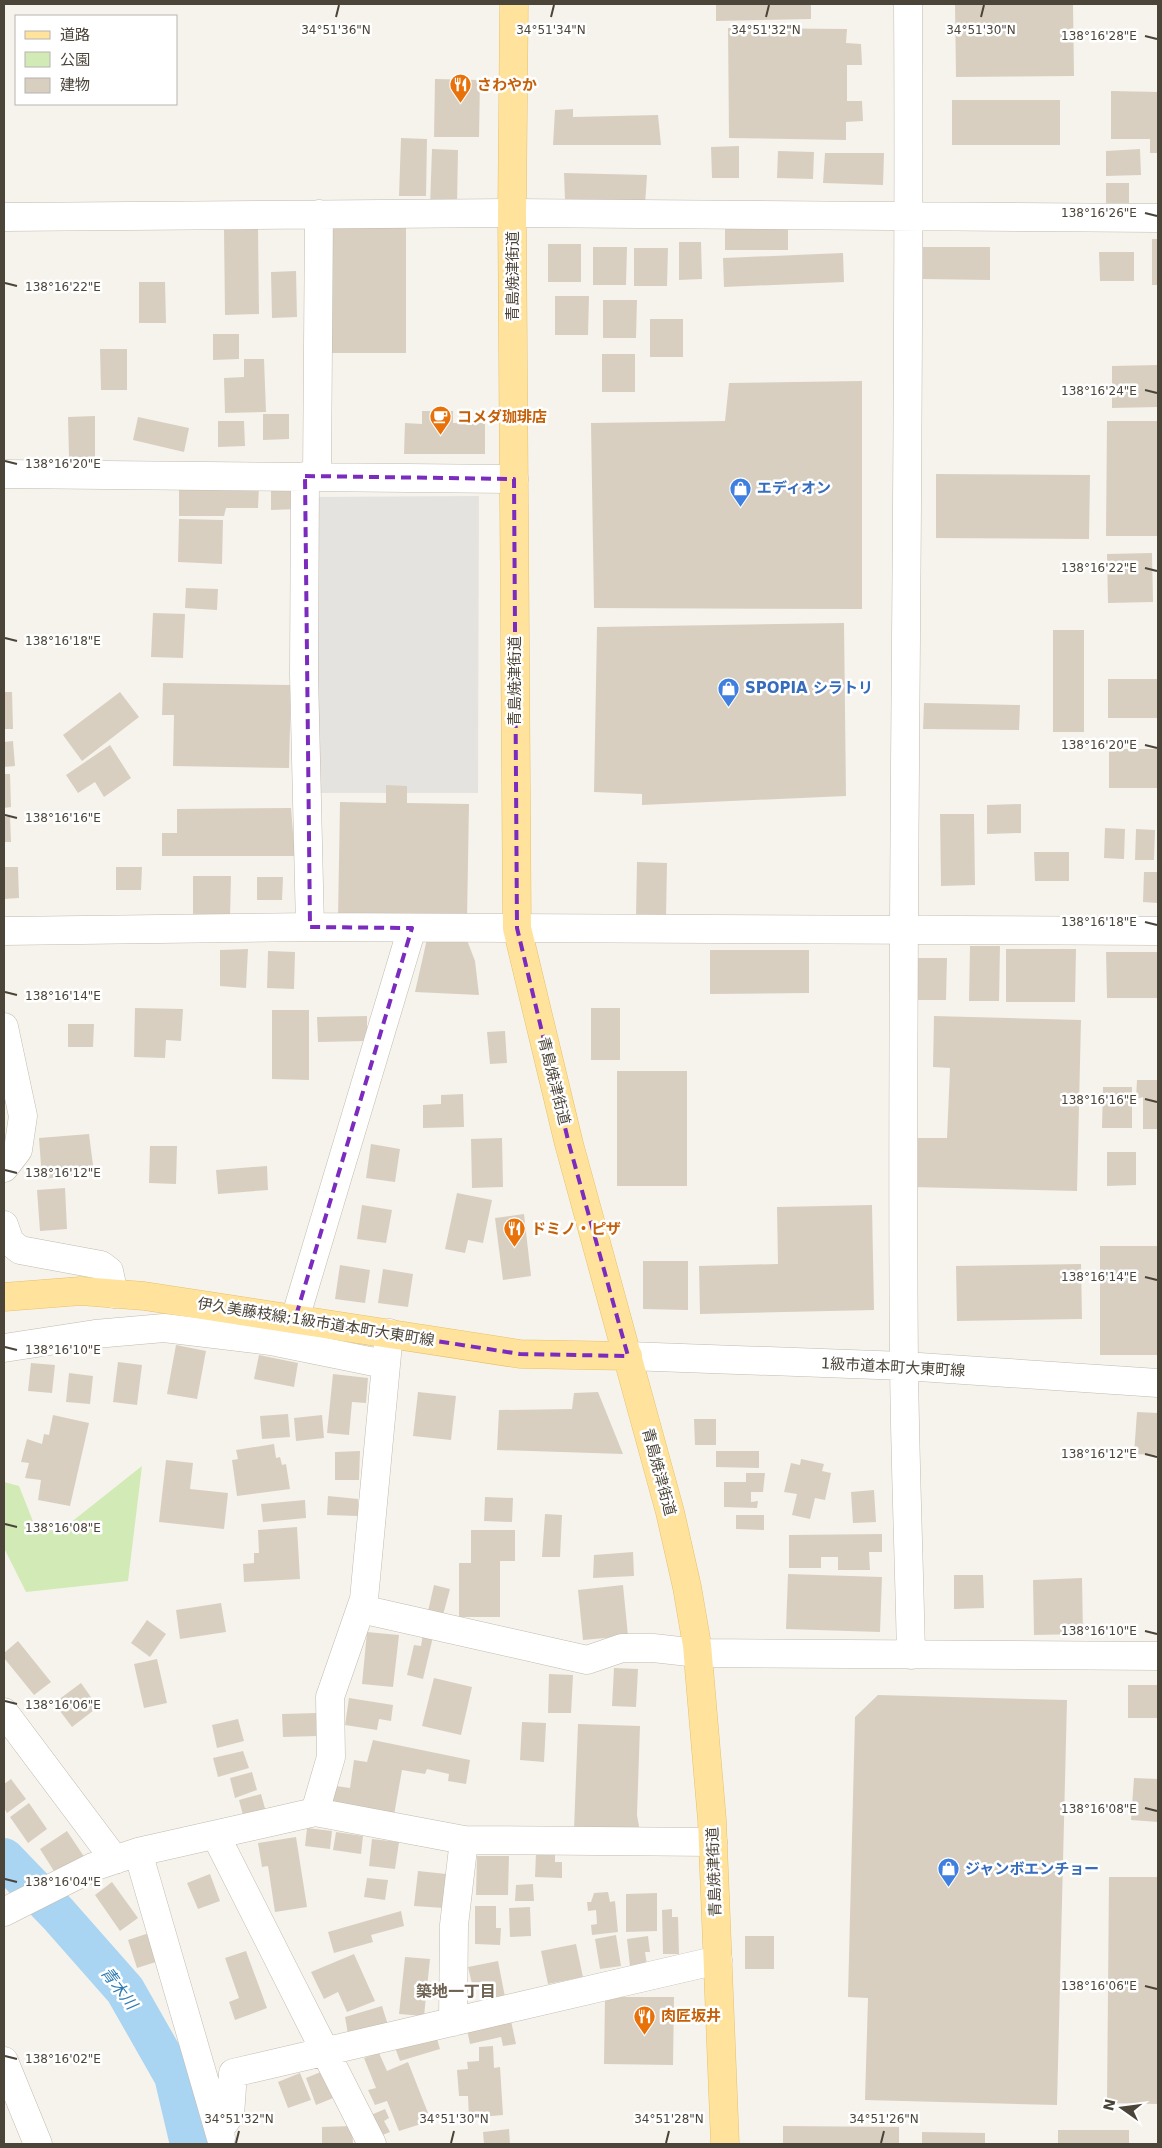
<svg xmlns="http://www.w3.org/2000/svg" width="1162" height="2148" viewBox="0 0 1162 2148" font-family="'DejaVu Sans','Noto Sans JP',sans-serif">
  <rect width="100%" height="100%" fill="#f6f3ec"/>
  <path fill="#d2eab5" d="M142,1466L128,1581L26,1592L4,1548V1482L19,1486L36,1529L60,1531Z"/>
  <path fill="#e5e3e0" d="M479,496L478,793H314L315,497Z"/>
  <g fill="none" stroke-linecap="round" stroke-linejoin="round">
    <path stroke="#a9d4f2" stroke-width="40" d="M4,1858L58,1914L125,1990L174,2076L190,2144"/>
  </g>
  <path fill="#d8cfc1" d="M716,4H811V19L716,21Z
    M955,4H1073L1074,76L956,77Z
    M728,28L847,29L846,43L861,44L862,65H847V101H862L863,121L846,122V140L729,138Z
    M435,79L480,80L479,137H434Z
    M1111,91L1158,92V153H1150V139H1111Z
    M952,100H1060V145H952Z
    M573,109V117L658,115L661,145H553L555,110Z
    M401,138L427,139L426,196H399Z
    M739,146V178H712L711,147Z
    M432,149L458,150L457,207H430Z
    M1140,149L1141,175L1106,176V151Z
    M778,151L814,152L813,179L777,178Z
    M825,153H884L883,185L823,183Z
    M564,173L647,175L645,205L565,200Z
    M1106,183H1129V203L1106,204Z
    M330,218H406V353H330Z
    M725,224H788V250H725Z
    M258,229L259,314L225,315L224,230Z
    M1152,239H1158V285H1152Z
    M679,242H701L702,279L679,280Z
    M548,244H581V282H548Z
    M593,247H627L626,285H593Z
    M923,247H990V280L923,279Z
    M634,248H668L667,286H634Z
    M1099,252H1134V281H1100Z
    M843,253L844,282L724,287L723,258Z
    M296,271L297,317L272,318L271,272Z
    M139,282H165L166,323H139Z
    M555,296H589L588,335H555Z
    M603,300H637L636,338H603Z
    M650,319H683V357H650Z
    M213,334H239V359L213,360Z
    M100,349H127V390H101Z
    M602,354H635V392H602Z
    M244,359H264L266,412L225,413L224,378L244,377Z
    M1158,365V407L1112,408V366Z
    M862,381V609L594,608L591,423L725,421L729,383Z
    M422,411H453V423H485V454H404L405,423L422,424Z
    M263,414H289V439L263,440Z
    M95,416V457H69L68,417Z
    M138,417L189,428L184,452L133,440Z
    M218,421H244L245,446L218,447Z
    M1107,421H1158V536H1106Z
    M936,474L1090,475L1089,539L936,538Z
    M297,484L298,509L271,510V485Z
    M179,486H259L258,508H226L224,516H179Z
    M179,519L223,520L222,564L178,562Z
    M1152,553L1153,602L1108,603L1107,554Z
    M186,588L218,589L217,610L185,608Z
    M153,613L185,614L183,658L151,657Z
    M844,623L846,796L642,805V794L594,792L597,627Z
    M1053,630H1084V732H1053Z
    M1108,679H1158V718H1108Z
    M163,683L291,685L289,768L173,766L174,715H162Z
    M4,692H12L13,729H4Z
    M120,692L139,717L82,761L63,735Z
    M924,703L1020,705L1019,730L923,729Z
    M13,741L15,766L4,767V742Z
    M110,745L131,778L104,797L95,782L78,793L66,775Z
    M1109,749H1158V788H1109Z
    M4,774H10L11,807L4,808Z
    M386,785L407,786V803L469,804L467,920L338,918L340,802L386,803Z
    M1021,804V833L987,834V805Z
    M291,808L295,856H162V833H177V809Z
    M940,814H974L975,885L941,886Z
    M4,817H10L11,842H4Z
    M1105,828L1125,829L1124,859L1104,858Z
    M1136,829L1155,830L1154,860H1135Z
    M1034,852H1069V881H1035Z
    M637,862L667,863L666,918L636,917Z
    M4,867H18L19,898L4,899Z
    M116,867H142L141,890H116Z
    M1144,872H1158V903L1143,902Z
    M193,876H231L230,917H193Z
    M257,877H283L282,900H257Z
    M427,939L467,940L475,961L479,995L415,992Z
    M970,946H1000L999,1001H969Z
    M248,949L246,988L220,986V950Z
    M1006,949H1076L1075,1002H1006Z
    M710,950H809V993L710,994Z
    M268,951L295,952L294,989L267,988Z
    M1106,952H1158V998H1107Z
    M916,958H947L946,1000H915Z
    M135,1008L183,1009L181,1041L166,1040L165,1058L134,1057Z
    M591,1008H620V1060H591Z
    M272,1010H309V1080L272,1079Z
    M367,1016V1041L318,1042L317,1017Z
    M934,1016L1081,1020L1077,1191L912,1187L914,1138H947L950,1068L933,1067Z
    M68,1024H94L93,1047H68Z
    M505,1031L507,1063L490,1064L487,1032Z
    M617,1071H687V1186H617Z
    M1137,1080H1158V1129H1143V1097L1136,1099Z
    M1103,1087H1132V1128H1102Z
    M463,1094L464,1127L423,1128V1105L441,1104V1095Z
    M89,1134L94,1173L42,1179L39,1138Z
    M502,1138L503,1187L472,1188L471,1139Z
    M371,1144L400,1149L395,1182L366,1178Z
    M150,1146H177L176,1184L149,1183Z
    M1107,1152H1136V1185L1107,1186Z
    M267,1166L268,1190L218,1194L216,1170Z
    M65,1188L67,1229L40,1231L37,1190Z
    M457,1193L492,1200L483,1243L468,1240L465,1253L445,1249Z
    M362,1205L392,1210L386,1243L357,1239Z
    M872,1205L874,1310L700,1314L699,1266L778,1264L777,1207Z
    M524,1214L531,1276L503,1280L495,1218Z
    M1100,1246H1158V1355H1100Z
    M643,1261H688V1310L643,1309Z
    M1081,1264L1082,1319L957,1321L956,1266Z
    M340,1265L370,1270L365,1303L335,1299Z
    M383,1269L413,1274L408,1307L378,1303Z
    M176,1345L206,1351L197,1399L167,1394Z
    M259,1355L298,1363L294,1387L254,1379Z
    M118,1362L142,1365L137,1405L113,1402Z
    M31,1363L55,1365L52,1393L28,1391Z
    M69,1373L93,1376L90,1404L66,1402Z
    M333,1374L368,1378L366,1403L352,1402L349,1435L327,1433Z
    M418,1392L456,1396L451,1440L413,1436Z
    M598,1392L623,1454L497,1450L499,1410L572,1409L574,1393Z
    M1137,1412L1158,1413V1455L1134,1454Z
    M288,1414L290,1437L262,1439L260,1416Z
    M53,1415L89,1423L70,1506L38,1500L41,1480L25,1478L29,1463L21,1462L27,1439L42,1444L44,1434L49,1435Z
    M322,1415L324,1438L296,1441L294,1418Z
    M694,1419H716V1445H695Z
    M274,1444L276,1458L280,1457L282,1465L286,1464L290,1489L237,1496L232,1460L238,1459L236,1450Z
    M360,1451L359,1480H335V1452Z
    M716,1451H759V1468L716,1467Z
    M801,1459L824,1464L822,1471L831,1473L825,1500L815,1498L810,1519L792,1515L797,1494L784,1492L791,1463L800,1465Z
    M166,1460L193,1463L190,1489L228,1493L224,1529L159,1522Z
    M746,1473H765L763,1492H751V1502L758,1501L757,1508L724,1507V1482H746Z
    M874,1490L876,1522L853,1523L851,1492Z
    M328,1496L358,1499V1516L327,1515Z
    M485,1497L513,1498L512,1522L484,1521Z
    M305,1500L306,1518L263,1522L261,1504Z
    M545,1514L562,1515L560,1557H542Z
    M736,1515H764V1530L736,1529Z
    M297,1527L300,1579L244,1582L243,1564L254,1563V1553H259L258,1530Z
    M471,1530H515V1561H500V1617H459V1563H471Z
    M882,1534V1552H869L870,1570H838V1557H821V1568H789V1535Z
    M633,1552L634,1576L593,1578L594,1555Z
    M788,1574L882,1577L880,1632L786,1629Z
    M954,1575H983L984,1608L954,1609Z
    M1082,1578L1083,1634L1034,1635L1033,1580Z
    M434,1585L450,1589L443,1615L428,1611Z
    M623,1585L628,1636L583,1640L578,1590Z
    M221,1603L226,1632L180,1639L176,1610Z
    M147,1620L166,1634L150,1657L131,1643Z
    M367,1632L399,1635L393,1687L362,1684Z
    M423,1634L433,1637L423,1679L407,1675L414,1645L421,1646Z
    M18,1641L51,1682L34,1695L4,1658V1653Z
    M157,1659L167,1703L144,1708L134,1664Z
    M614,1668L638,1669L636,1707L612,1706Z
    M549,1674L573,1675L571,1713H548Z
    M434,1678L472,1687L461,1735L422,1726Z
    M81,1683L98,1707L72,1727L54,1703Z
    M1128,1685H1158V1718H1128Z
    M878,1695L1067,1700L1057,2105L865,2100L868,1998L848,1997L855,1717Z
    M349,1698L393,1705L391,1721L379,1719L377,1730L345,1725Z
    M317,1713L318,1736L283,1737L282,1714Z
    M238,1719L244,1741L217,1748L212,1725Z
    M522,1722L546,1723L544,1762L520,1760Z
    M578,1724L640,1726L637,1815L640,1832L574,1830Z
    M373,1740L470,1760L466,1784L448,1781L449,1774L427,1769L425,1774L402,1770L394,1815L332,1804L336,1786L350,1788L354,1760L367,1762Z
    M243,1751L249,1768L218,1777L213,1758Z
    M252,1772L257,1790L235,1798L230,1778Z
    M1134,1778L1158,1779V1822L1131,1820Z
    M11,1779L26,1799L7,1813L4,1808V1784Z
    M261,1794L266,1812L244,1819L239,1800Z
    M29,1803L47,1829L28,1843L10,1817Z
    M307,1828L332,1831L330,1849L305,1846Z
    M67,1831L85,1858L57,1876L40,1849Z
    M336,1832L363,1836L361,1854L333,1850Z
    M296,1837L307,1907L275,1912L268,1866L262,1867L258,1843Z
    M372,1839L399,1842L395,1869L369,1866Z
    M536,1853L555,1854V1862H562V1878L535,1877Z
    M477,1856H509L508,1895H476Z
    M418,1871L446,1874L444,1908L414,1906Z
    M210,1874L220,1901L198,1909L187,1883Z
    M1109,1877H1158V2104L1107,2103Z
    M367,1878L388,1880L385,1900L364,1897Z
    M112,1882L138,1918L120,1931L95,1895Z
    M533,1884L534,1901H515L516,1885Z
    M608,1892L610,1902L615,1901L618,1932L592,1935L591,1925L597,1924L596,1910L588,1911L587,1902H591L594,1893Z
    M657,1893V1931L626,1932V1894Z
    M475,1906H496V1928H501L500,1945L475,1944Z
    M530,1907L531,1936L510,1937L509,1908Z
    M672,1909V1917H678L679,1954H663L662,1910Z
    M401,1911L404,1926L371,1935L373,1942L334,1953L328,1932Z
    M149,1933L159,1961L137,1968L128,1940Z
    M616,1935L621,1966L600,1969L595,1939Z
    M648,1936L650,1952H645L647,1965L630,1966L627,1939Z
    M745,1936H774V1969H745Z
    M576,1944L583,1977L548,1984L541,1951Z
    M246,1951L267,2008L235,2020L229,2002L239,1998L225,1958Z
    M354,1954L375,2001L347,2012L338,1992L324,1999L311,1972Z
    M405,1957L430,1959L424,2016L399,2014Z
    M498,1961L505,1997L494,2000L493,1995L488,1996L486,1986L473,1988L468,1967Z
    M605,1997H674L673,2065L604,2064Z
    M382,2006L388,2025L348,2034L345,2017Z
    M510,2016L516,2044L503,2046L501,2037L470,2044L466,2025Z
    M435,2032L440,2049L400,2061L394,2045Z
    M493,2046L494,2068L500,2067L503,2115L469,2118L468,2096H459L457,2070L468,2069L467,2062L479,2061V2047Z
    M379,2053L387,2071L408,2062L428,2113L418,2117L421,2124L399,2131L387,2101L375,2105L368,2090L376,2088L364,2058Z
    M328,2069L338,2096L316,2105L306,2078Z
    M300,2073L311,2100L288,2108L278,2082Z
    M385,2109L389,2118L384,2121L390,2132L380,2136L371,2115Z
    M352,2126L353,2144H322V2127Z
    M783,2126L899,2127V2144H783Z
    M509,2129L510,2144H484L483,2132Z
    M1058,2130H1129V2144H1058Z
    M922,2132L985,2133V2144H922Z"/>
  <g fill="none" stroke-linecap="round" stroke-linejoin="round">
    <defs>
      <path id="minor" d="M908,4C911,457 900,911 904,1364C905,1461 909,1558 911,1655
        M4,217L512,213L1158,218
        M4,474L514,479
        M305,476L304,675L310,927
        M317,477L319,214
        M4,931L310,927L1158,931
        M4,1027L23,1116L18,1150L4,1168
        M4,1225L10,1242L20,1250L101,1265L109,1271L114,1294
        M295,1319L412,928
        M4,1348L95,1334L164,1328L271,1341L384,1364
        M628,1356L904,1366L1158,1383
        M361,1609L587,1660L622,1648H653L698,1653L1158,1656
        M4,1712L115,1860
        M315,1812L331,1757L330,1697L364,1599L389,1333
        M216,1836L372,2144
        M138,1852L221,2138
        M4,1912L93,1867L138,1852L315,1812L464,1840L713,1842
        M453,2022L454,1925L464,1840
        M4,2061L38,2144
        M219,2130L230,2115L233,2073L718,1960"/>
      <path id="major" d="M514,4L512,213L517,928L569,1144L670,1512L687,1587L697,1645L712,1820L725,2144
        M4,1297L81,1291L144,1296L520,1354L628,1356"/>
    </defs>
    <use href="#minor" stroke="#c2bbae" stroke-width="29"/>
    <use href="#major" stroke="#e6c16a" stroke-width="29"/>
    <use href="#minor" stroke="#fff" stroke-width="28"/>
    <use href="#major" stroke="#ffe39c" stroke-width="28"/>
  </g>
  <path fill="none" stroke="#7b2cbf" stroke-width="4" stroke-dasharray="10 6" stroke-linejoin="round" d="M305,476L514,479L517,928L569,1144L628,1356L520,1354L295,1319L412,928L310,927Z"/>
  <path fill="none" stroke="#4b4439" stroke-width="2" d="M336,17L339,5M551,17L554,5M766,17L769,5M981,17L984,5M1145,36L1157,39M1145,213L1157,216M5,283L17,286M1145,390L1157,393M5,461L17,464M1145,568L1157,571M5,638L17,641M1145,745L1157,748M5,815L17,818M1145,922L1157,925M5,992L17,995M1145,1099L1157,1102M5,1170L17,1173M1145,1277L1157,1280M5,1347L17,1350M1145,1454L1157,1457M5,1524L17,1527M1145,1631L1157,1634M5,1701L17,1704M1145,1808L1157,1811M5,1879L17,1882M1145,1986L1157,1989M5,2056L17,2059M236,2143L239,2131M451,2143L454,2131M666,2143L669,2131M881,2143L884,2131"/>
  <defs>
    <symbol id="restaurant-pin" viewBox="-11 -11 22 30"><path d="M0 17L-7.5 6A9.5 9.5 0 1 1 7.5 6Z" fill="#e8710a" stroke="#fff"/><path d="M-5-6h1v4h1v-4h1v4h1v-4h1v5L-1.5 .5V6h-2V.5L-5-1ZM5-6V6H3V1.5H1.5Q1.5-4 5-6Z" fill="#fff"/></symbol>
    <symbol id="cafe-pin" viewBox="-11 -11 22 30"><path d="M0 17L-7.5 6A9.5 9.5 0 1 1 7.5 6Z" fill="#e8710a" stroke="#fff"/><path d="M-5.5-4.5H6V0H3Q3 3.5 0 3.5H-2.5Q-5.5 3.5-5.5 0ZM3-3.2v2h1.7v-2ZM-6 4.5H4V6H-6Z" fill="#fff"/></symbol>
    <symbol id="shop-pin" viewBox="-11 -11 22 30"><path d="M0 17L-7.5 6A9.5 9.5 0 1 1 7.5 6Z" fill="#3f7fe0" stroke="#fff"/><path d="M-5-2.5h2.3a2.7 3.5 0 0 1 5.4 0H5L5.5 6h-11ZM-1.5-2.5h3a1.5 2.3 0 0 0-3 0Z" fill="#fff"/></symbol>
  </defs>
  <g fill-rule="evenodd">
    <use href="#restaurant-pin" x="448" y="72" width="25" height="34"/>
    <use href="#cafe-pin" x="428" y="404" width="25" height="34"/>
    <use href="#shop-pin" x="728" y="476" width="25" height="34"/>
    <use href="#shop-pin" x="716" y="676" width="25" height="34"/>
    <use href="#restaurant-pin" x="502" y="1216" width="25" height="34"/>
    <use href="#shop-pin" x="936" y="1856" width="25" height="34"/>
    <use href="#restaurant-pin" x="632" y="2004" width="25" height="34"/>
  </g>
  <g text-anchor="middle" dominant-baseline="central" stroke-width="5" stroke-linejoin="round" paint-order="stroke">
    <g font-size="15" font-weight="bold" fill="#c56008" stroke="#fff" text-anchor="start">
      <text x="477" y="85">さわやか</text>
      <text x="457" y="417">コメダ珈琲店</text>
      <text x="531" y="1229">ドミノ・ピザ</text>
      <text x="661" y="2016">肉匠坂井</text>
    </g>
    <g font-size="15" fill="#4b4439" stroke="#fff">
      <text transform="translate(513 276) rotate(-90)">青島焼津街道</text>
      <text transform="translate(515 681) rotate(-90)">青島焼津街道</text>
      <text transform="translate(554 1081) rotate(76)">青島焼津街道</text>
      <text transform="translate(316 1322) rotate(9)">伊久美藤枝線;1級市道本町大東町線</text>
      <text transform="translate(893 1367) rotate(3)">1級市道本町大東町線</text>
      <text transform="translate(659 1472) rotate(75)">青島焼津街道</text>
      <text transform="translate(714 1872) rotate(-92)">青島焼津街道</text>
    </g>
    <g font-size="15" font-weight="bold" fill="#366cbe" stroke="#fff" text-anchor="start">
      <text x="757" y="488">エディオン</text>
      <text x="745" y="688">SPOPIA シラトリ</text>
      <text x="965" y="1869">ジャンボエンチョー</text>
    </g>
    <g font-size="16" font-style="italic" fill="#2e7ab2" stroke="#fff">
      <text transform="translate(119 1988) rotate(53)">青木川</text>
    </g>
    <g font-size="16" font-weight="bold" fill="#6e6250" stroke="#fff">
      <text x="456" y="1991">築地一丁目</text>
    </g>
  </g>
  <g font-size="12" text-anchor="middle" fill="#4b4439" stroke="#fff" stroke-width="5" stroke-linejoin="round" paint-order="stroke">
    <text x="336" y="34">34°51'36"N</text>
    <text x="551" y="34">34°51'34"N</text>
    <text x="766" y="34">34°51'32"N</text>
    <text x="981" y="34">34°51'30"N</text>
    <text x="1099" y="40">138°16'28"E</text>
    <text x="1099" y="217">138°16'26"E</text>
    <text x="63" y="291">138°16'22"E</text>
    <text x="1099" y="395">138°16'24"E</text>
    <text x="63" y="468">138°16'20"E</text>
    <text x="1099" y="572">138°16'22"E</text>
    <text x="63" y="645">138°16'18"E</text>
    <text x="1099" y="749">138°16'20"E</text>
    <text x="63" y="822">138°16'16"E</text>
    <text x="1099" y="926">138°16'18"E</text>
    <text x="63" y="1000">138°16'14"E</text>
    <text x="1099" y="1104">138°16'16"E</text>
    <text x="63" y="1177">138°16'12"E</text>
    <text x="1099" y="1281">138°16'14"E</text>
    <text x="63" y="1354">138°16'10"E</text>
    <text x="1099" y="1458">138°16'12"E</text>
    <text x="63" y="1532">138°16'08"E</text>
    <text x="1099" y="1635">138°16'10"E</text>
    <text x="63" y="1709">138°16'06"E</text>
    <text x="1099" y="1813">138°16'08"E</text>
    <text x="63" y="1886">138°16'04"E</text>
    <text x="1099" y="1990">138°16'06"E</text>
    <text x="63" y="2063">138°16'02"E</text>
    <text x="239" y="2123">34°51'32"N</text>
    <text x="454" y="2123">34°51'30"N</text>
    <text x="669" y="2123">34°51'28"N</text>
    <text x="884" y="2123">34°51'26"N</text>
  </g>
  <rect width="1162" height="2148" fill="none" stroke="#4b4439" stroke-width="10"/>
  <rect x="15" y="15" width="162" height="90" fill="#ffffff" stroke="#b7b4b0"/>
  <rect x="25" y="31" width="25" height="8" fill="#ffe39c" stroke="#b7b4b0"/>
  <text x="60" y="40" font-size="15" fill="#4b4439">道路</text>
  <rect x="25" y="52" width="25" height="15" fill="#d2eab5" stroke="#b7b4b0"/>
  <text x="60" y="65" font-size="15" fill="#4b4439">公園</text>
  <rect x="25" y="78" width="25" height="15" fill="#d8cfc1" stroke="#b7b4b0"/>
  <text x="60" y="90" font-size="15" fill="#4b4439">建物</text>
  <g transform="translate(1122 2108) rotate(284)" stroke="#ffffff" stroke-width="4" paint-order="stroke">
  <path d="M0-4L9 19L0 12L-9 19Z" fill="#4b4439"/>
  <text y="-8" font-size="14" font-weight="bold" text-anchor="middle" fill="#4b4439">N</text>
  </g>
</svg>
